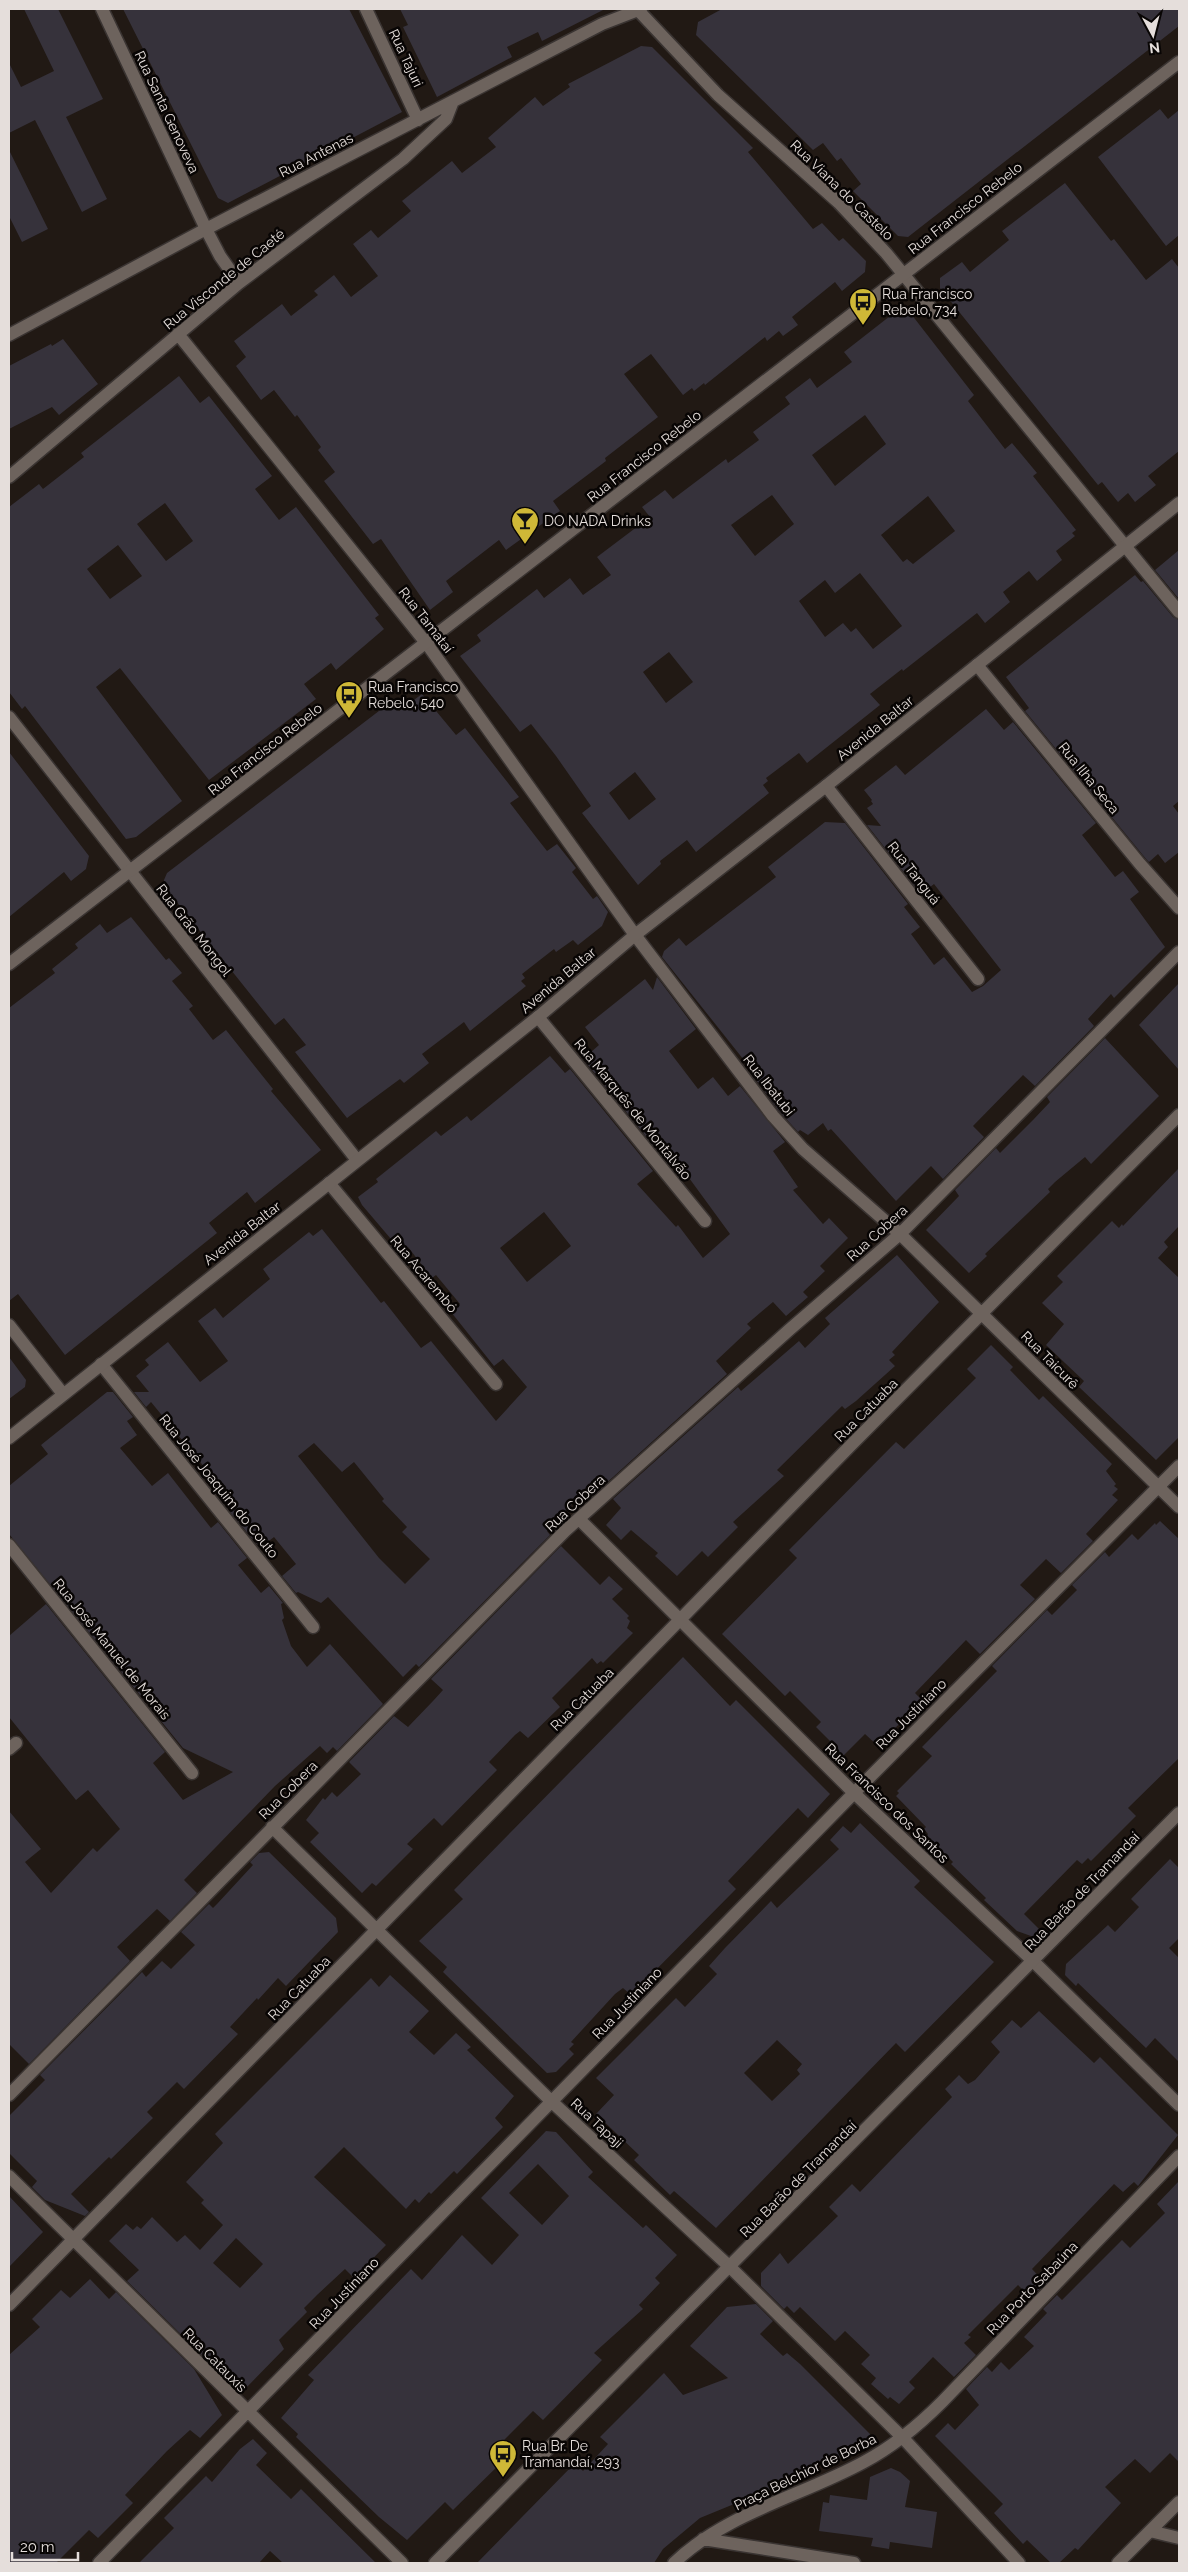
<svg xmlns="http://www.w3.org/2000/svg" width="1188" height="2572" viewBox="0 0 1188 2572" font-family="Raleway,sans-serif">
  <rect width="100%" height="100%" fill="#211914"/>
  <path fill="#36323b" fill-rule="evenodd" d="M24,9H58L103,99L66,117L107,199L82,212L35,120L9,133V63L21,87L54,71Z
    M123,9H349L402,112L228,203L218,198Z
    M400,9H605L542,41L538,32L507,47L512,57L437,97L403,27L408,25Z
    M722,9H1179V26L908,237L898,236L853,191L861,184L841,158L837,161L823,143L813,150L696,35L698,22Z
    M641,46L652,47L753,148L748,152L813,229L822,223L839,241L843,238L866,261L865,272L842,291L835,282L792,317L798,325L783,336L779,331L767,341L765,337L705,385L704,383L694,391L692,388L683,395L651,354L624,374L658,417L605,458L606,461L553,501L560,511L506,550L499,540L446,581L453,592L430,610L381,539L373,544L324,481L335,472L318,450L321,447L297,415L295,417L274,390L261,400L236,366L246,357L234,341L282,304L291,316L318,295L314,291L334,275L351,297L378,276L353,244L371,230L378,238L411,211L402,201L452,161L462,173L496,147L488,138L535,97L543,106L570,87L568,84Z
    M1160,109L1168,119L1179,110V235L1166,246L1098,157Z
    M9,150L48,229L22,242L9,216Z
    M1065,183L1111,241L1114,239L1146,280L1172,259L1179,268V451L1148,476L1156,485L1135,502L1128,493L1118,502L1102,482L1098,485L940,288V278L962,262L970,272L1009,240L1002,231Z
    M899,309L908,310L974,395L968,401L1005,449L1012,443L1037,473L1033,476L1076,530L1072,533L1075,536L1056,551L1062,560L1037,581L1029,571L1003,592L1010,602L985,623L977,613L903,671L902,669L870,694L880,705L807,763L799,753L766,778L768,781L763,785L769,793L696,852L687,840L660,861L661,864L638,885L582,813L591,806L556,756L531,724L520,732L460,656L481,641L477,635L537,589L544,598L570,578L583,595L611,575L597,557L650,517L642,507L665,490L673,499L726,459L728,463L759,440L753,432L790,404L785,397L810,378L817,388L852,362L844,352ZM865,415L886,444L835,486L812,455ZM772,495L794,524L755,556L731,525ZM928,496L955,531L913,564L907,559L903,562L881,535ZM860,573L902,626L873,649L856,628L851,632L843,623L825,637L799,601L825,580L835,593ZM669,652L693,682L666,703L643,672ZM635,772L656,799L629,820L609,793Z
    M63,339L98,384L59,415L52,407L9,429V366L51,344L52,346Z
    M179,376L200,403L209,396L272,476L255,489L279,520L296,507L379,615L375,618L384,629L336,670L331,663L304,684L316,699L209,780L120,668L96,687L182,801L136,837L126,839L25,706L22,709L9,692V507L39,484L43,489L84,457L81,453ZM165,503L193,541L166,561L137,524ZM118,545L142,576L110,599L87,569Z
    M1179,550V599L1155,570Z
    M1135,575L1141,582L1143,581L1173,617L1179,620V801L1173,806L1179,814V852L1165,863L1158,854L1149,862L1146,859L1025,711L1029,708L1006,677Z
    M422,694L456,735L465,728L519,797L510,803L536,837L547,851L557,844L576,868L572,872L593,899L597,896L608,912L602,926L578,945L573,940L556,952L554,949L522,974L525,978L521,981L526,986L470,1031L464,1022L422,1054L429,1063L404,1083L400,1079L347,1118L295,1052L306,1045L284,1018L275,1025L164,886V880L167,873L392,701L399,711Z
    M986,709L1004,730L1013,722L1096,823L1082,835L1115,877L1123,871L1139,892L1130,899L1165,947L1114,998L1111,994L1088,1019L1094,1026L1035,1086L1023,1075L973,1126L984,1137L943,1179L931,1166L896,1201L831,1129L828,1131L823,1123L808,1135L800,1130L798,1132L779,1111L753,1076L755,1074L662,957L664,951L679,938L686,946L776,877L768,867L825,822L845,823L908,904L904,907L920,927L911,934L934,965L944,957L972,992L983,986L1001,970L934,884L921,894L867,825L881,826L867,808L873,804L871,801L872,800L864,790L896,765L905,775Z
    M9,752L89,856L86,869L71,881L64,872L9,917Z
    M131,917L166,960L169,958L182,973L172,981L193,1006L189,1009L213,1040L226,1030L273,1089L271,1091L321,1150L255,1203L247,1192L209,1223L217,1233L65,1355L18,1294L9,1301V1008L55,973L52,969L78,948L75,944L100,924L107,933Z
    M657,977L696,1029L669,1051L698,1089L713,1077L728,1096L740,1086L785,1142L773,1151L798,1187L793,1190L823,1224L829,1218L848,1238L820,1266L825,1271L803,1292L808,1297L786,1316L773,1302L747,1324L751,1328L716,1361L727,1374L602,1487L597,1481L578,1498L547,1531L550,1535L419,1667L416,1664L403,1677L328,1597L321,1603L298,1592L296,1593L282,1576L296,1564L274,1537L260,1548L230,1512L237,1507L151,1402L146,1407L134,1392H149L136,1376L149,1365L145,1360L168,1342L200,1382L228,1361L198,1321L215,1308L223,1318L270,1279L263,1269L309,1232L313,1236L322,1229L381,1303L384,1301L421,1348L431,1341L496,1421L527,1387L503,1359L494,1366L451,1312L460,1304L436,1275L432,1278L408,1247L402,1252L362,1205L358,1197L378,1182L376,1179L436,1131L441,1136L467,1116L471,1121L550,1056L565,1073L570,1069L653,1171L637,1184L676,1227L678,1225L703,1258L730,1234L673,1156L666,1161L583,1059L599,1045L585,1027L645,979L653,990ZM544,1212L571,1246L527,1282L500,1248ZM314,1443L342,1472L354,1462L384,1499L382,1501L407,1527L402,1532L430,1559L405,1584L379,1558L298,1456Z
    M1179,983V1070L1139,1025Z
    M1105,1038L1159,1096L1091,1164L1085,1157L1055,1182L1048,1189L1050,1192L985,1254L987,1256L969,1273L926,1230L959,1196L955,1190L996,1148L1000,1153L1033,1120L1050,1102L1047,1097Z
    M1179,1168V1226L1164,1242L1168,1247L1158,1258L1179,1278V1437L1156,1460L1079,1387L1084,1381L1046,1345L1064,1324L1042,1303L1063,1282L1057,1276L1112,1221L1119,1228L1122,1224L1123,1226Z
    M897,1255L939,1302L892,1352L895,1355L889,1360L895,1366L856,1401L845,1409L842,1406L777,1470L784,1476L733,1522L738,1527L708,1557L702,1551L677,1576L655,1556L658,1553L631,1530L621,1540L606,1525L621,1508L613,1499L738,1387L741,1391L799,1341L805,1348L830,1324L825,1318Z
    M991,1345L1013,1367L1010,1370L1039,1400L1043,1396L1112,1464L1106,1471L1116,1484L1114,1486L1118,1489L1112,1495L1118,1500L1086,1534L1093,1541L1061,1573L1046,1559L1020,1585L1035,1599L980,1654L966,1640L915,1693L922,1700L878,1746L865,1734L841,1758L829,1746L832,1743L816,1727L821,1722L790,1691L785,1696L722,1634L797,1558L789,1550L896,1442L904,1449L976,1378L967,1369Z
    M9,1357L26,1380L25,1387L9,1399Z
    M107,1392H113L133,1417L127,1421L137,1435L120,1448L152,1486L168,1473L211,1528L218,1522L247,1558L238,1565L261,1593L269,1586L283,1603L281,1604L284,1618L282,1620L291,1646L307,1667L330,1644L383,1704L337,1751L333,1747L327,1753L320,1746L275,1786L184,1880L197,1893L170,1921L157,1909L117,1947L130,1961L29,2064L9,2044V1811L41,1849L25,1862L51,1893L93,1848L97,1852L120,1829L88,1790L76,1800L9,1717V1636L46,1604L165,1752L153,1763L183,1800L233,1772L183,1748L9,1534V1486L48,1454L41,1445Z
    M1160,1521L1179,1539V1758L1128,1808L1136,1816L1091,1861L1088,1858L1082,1864L1077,1860L1024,1914L1046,1936L1042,1940L1017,1931L984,1900L986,1898L951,1864L953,1862L927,1836L928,1834L924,1829L926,1827L896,1796L899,1793L897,1791L932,1756L922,1747L997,1671L992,1666L1047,1610L1052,1615L1077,1590L1072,1585L1105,1552L1109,1557L1132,1534L1138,1540L1155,1523L1156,1525Z
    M561,1546L600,1585L609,1576L623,1589L612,1599L629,1616L627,1618L630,1621L627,1628L633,1633L603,1663L601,1661L597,1664L592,1658L552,1698L560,1707L528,1738L520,1731L515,1735L489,1762L497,1770L442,1826L434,1818L407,1844L413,1849L376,1886L372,1883L362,1893L310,1842L319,1833L306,1820L323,1798L325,1800L332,1792L337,1797L361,1774L349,1762L394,1716L408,1727L433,1701L443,1690L431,1679Z
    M683,1657L730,1706L736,1700L830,1794L808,1818L798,1808L728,1881L736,1889L631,1995L623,1988L615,1994L571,2042L574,2044L569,2049L574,2054L556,2072L547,2073L443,1972L447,1967L419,1941L463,1899L454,1890Z
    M860,1823L920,1881L914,1887L994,1962L905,2052L896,2043L716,2228L674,2191L670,2195L634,2160L639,2155L596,2114L614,2095L596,2078L676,1998L685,2007L717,1974L709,1966L725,1948L771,1901L777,1908L839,1849L830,1840L843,1826L851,1833ZM777,2040L802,2064L797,2070L800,2074L772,2101L744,2073Z
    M269,1852L336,1918L338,1932L286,1986L278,1978L258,2000L257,1998L230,2027L238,2034L184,2089L177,2082L147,2112L153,2118L111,2159L109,2157L71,2194L89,2212L85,2216L45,2200L32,2187L37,2181L9,2153V2116L45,2080L40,2075L142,1972L146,1977L162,1961L171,1969L195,1945L181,1932L209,1904L213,1908L217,1904L253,1865L250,1862L259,1853Z
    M1170,1859L1179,1868V1938L1169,1948L1179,1958V2062L1155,2038L1146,2048L1078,1983L1076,1986L1065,1975L1066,1964L1108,1925L1115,1932L1139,1907L1131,1899Z
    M390,1975L429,2011L409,2032L434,2055L456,2033L471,2047L467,2050L514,2096L495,2118L503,2127L457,2174L454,2171L431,2194L429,2192L419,2203L415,2199L406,2209L344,2147L314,2177L386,2245L354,2278L345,2269L317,2295L304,2308L307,2312L279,2340L284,2349L245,2389L217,2370L127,2281L139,2270L109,2241L126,2224L133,2230L137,2226L141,2229L152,2217L177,2242L185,2235L200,2250L223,2225L201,2203L204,2200L186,2182L223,2143L215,2134L371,1978L379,1987ZM236,2238L263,2264L240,2288L213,2263Z
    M1039,2011L1094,2063L1100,2057L1178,2135L1138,2186L1134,2182L1123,2192L1114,2184L1032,2269L1045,2283L1031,2298L1018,2285L968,2335L971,2337L964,2343L976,2355L954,2377L933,2357L909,2382L915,2388L899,2404L890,2397L888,2399L871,2384L876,2378L861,2364L870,2355L845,2331L835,2341L800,2307L794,2313L787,2306L784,2309L761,2286V2273L780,2253L788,2264L838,2216L829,2207L852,2184L860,2192L952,2097L945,2089L959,2075L968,2084L975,2080L1000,2052L991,2042L1012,2020L1021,2028Z
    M546,2131L556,2132L593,2172L588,2177L643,2228L646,2225L677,2255L655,2278L660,2283L639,2305L643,2309L594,2353L602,2360L543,2420L533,2411L497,2447L507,2457L453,2510L445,2502L407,2540L379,2517L296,2437L298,2434L281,2418L314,2380L308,2375L411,2269L422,2280L462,2235L492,2265L519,2235L481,2198ZM538,2164L569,2196L542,2225L509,2193Z
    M1179,2181V2462L1170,2453L1150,2473L1135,2459L1105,2487L1121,2503L1078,2550L1075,2548L1059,2563H1051L1027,2540L1023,2544L994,2513L1003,2504L935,2436L948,2423L955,2430L979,2405L966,2389L987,2367L992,2372L1001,2362L1009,2370L1034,2346L1024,2337L1047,2313L1043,2309L1057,2295L1062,2300L1122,2240L1130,2248L1165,2213L1157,2204Z
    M9,2196L43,2232L9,2267Z
    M90,2279L109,2299L116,2292L194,2369L222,2415L200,2438L190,2430L167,2451L125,2495L133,2503L98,2538L89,2530L56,2563H9V2355L40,2327L32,2319L61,2290L70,2298Z
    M756,2304L773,2321L760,2334L783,2356L787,2353L800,2364L870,2434L869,2444L836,2460L837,2454L790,2475L793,2480L700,2518L663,2549L654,2563H477L575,2463L583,2471L608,2444L600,2437L664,2373L683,2395L728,2378L690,2346L727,2307Z
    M253,2439L267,2453L256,2465L291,2499L301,2489L376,2563H283L270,2551L259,2563H139L174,2528L164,2518L206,2476L212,2482L240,2449Z
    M891,2468L900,2472L910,2481L905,2507L937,2512L932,2548L890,2542L889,2549L871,2546L873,2538L819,2531L823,2502L829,2503L830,2495L867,2500L870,2477Z"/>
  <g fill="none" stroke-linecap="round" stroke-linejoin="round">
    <defs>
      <path id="street" d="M102,9L206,229L220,256L239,283
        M366,9L418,120
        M637,9L718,95L839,203L886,253L1179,612
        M178,334L427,644L635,935L773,1116L803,1149L900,1234L1179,1507
        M9,335L206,229L602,24L641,9
        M9,477L239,283L403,159L446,119L453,101
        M977,665L1140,864L1179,908
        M9,717L357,1160
        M826,786L978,979
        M538,1017L705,1221
        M329,1183L496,1384
        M9,1325L63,1394
        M101,1364L313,1627
        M579,1519L854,1793L1034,1962L1179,2105
        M9,1545L192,1773
        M9,1749L16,1743
        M272,1827L551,2101L731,2268L903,2438L1019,2563
        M9,2095L565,1531L789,1330L900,1234L1179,952
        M9,2176L402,2563
        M9,2305L852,1444L1179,1115
        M1150,2531L1179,2538
        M703,2539L854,2563
        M99,2563L854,1793L1179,1466
        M674,2563C726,2513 802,2496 864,2462C894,2446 918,2426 942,2402L1179,2156
        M1118,2563L1179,2502"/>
      <path id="secondary" d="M9,964L1179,62
        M9,1438L538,1017L635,935L826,786L1179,503
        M435,2563L1179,1813"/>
    </defs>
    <use href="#street" stroke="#3a3432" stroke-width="15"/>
    <use href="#secondary" stroke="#3a3432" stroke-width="15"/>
    <use href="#street" stroke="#6d635d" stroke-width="12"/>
    <use href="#secondary" stroke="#6d635d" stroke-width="12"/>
  </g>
  <defs>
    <symbol id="bus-pin" viewBox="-11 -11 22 30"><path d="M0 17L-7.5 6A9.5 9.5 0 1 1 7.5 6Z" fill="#cfb837" stroke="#080504"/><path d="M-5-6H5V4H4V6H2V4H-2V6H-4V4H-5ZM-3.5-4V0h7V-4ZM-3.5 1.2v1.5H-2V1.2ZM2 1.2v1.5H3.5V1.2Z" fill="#111"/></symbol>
    <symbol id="bar-pin" viewBox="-11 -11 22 30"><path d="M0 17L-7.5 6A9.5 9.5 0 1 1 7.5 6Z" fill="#cfb837" stroke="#080504"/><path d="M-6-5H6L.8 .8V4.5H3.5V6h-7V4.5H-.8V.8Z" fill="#111"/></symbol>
  </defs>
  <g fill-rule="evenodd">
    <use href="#bus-pin" x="847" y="286" width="32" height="43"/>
    <use href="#bar-pin" x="509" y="505" width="32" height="43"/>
    <use href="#bus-pin" x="333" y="679" width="32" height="43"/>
    <use href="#bus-pin" x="487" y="2438" width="32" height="43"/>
  </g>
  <g text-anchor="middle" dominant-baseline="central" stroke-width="5" stroke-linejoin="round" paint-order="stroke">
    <g font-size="14" fill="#e5dedb" stroke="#080504">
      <text transform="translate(406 58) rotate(65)">Rua Tajuri</text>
      <text transform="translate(167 112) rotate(65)">Rua Santa Genoveva</text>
      <text transform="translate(316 155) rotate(-27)">Rua Antenas</text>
      <text transform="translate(842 190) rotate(44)">Rua Viana do Castelo</text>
      <text transform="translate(965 208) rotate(-38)">Rua Francisco Rebelo</text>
      <text transform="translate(224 279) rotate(-39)">Rua Visconde de Caeté</text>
      <text transform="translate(644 456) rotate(-38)">Rua Francisco Rebelo</text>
      <text transform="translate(426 620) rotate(52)">Rua Tamataí</text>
      <text transform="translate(875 728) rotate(-39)">Avenida Baltar</text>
      <text transform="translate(265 749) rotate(-38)">Rua Francisco Rebelo</text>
      <text transform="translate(1089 778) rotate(51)">Rua Ilha Seca</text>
      <text transform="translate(914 873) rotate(52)">Rua Tanguá</text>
      <text transform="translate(194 930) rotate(52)">Rua Grão Mongol</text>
      <text transform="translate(558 980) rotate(-40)">Avenida Baltar</text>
      <text transform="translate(769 1085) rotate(52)">Rua Ibatubi</text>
      <text transform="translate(633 1109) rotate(51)">Rua Marquês de Montalvão</text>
      <text transform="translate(242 1233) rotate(-38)">Avenida Baltar</text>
      <text transform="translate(877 1233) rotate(-42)">Rua Cobera</text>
      <text transform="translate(424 1274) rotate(50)">Rua Acarembó</text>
      <text transform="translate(1050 1360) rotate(45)">Rua Taicurê</text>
      <text transform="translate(866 1410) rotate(-45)">Rua Catuaba</text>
      <text transform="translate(219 1486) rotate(51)">Rua José Joaquim do Couto</text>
      <text transform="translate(575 1503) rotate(-43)">Rua Cobera</text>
      <text transform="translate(112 1649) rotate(51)">Rua José Manuel de Morais</text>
      <text transform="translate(582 1699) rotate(-45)">Rua Catuaba</text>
      <text transform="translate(911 1714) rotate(-45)">Rua Justiniano</text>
      <text transform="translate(288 1790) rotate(-45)">Rua Cobera</text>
      <text transform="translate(887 1803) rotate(44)">Rua Francisco dos Santos</text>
      <text transform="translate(1082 1891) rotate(-46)">Rua Barão de Tramandaí</text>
      <text transform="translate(299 1988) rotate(-46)">Rua Catuaba</text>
      <text transform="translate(627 2003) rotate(-46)">Rua Justiniano</text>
      <text transform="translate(597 2123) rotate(43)">Rua Tapaji</text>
      <text transform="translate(798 2179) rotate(-45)">Rua Barão de Tramandaí</text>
      <text transform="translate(1032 2288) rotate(-46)">Rua Porto Sabaúna</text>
      <text transform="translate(344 2293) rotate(-46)">Rua Justiniano</text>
      <text transform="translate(215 2360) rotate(45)">Rua Catauxis</text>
      <text transform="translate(805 2472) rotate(-26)">Praça Belchior de Borba</text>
    </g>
    <g font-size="14" fill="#e5dedb" stroke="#080504" text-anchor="start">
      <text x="882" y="294">Rua Francisco<tspan x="882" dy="16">Rebelo, 734</tspan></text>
      <text x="544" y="521">DO NADA Drinks</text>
      <text x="368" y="687">Rua Francisco<tspan x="368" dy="16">Rebelo, 540</tspan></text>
      <text x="522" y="2446">Rua Br. De<tspan x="522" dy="16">Tramandaí, 293</tspan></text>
    </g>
  </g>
  <rect width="1188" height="2572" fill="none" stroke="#e5dedb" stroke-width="20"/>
  <g transform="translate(1153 35) rotate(173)" stroke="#080504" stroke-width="4" paint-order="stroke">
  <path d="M0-4L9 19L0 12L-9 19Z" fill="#e5dedb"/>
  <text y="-8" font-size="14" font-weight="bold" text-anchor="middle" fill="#e5dedb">N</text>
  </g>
  <path d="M12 2552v8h66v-8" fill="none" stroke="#e5dedb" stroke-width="2.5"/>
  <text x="20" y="2552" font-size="15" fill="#e5dedb" stroke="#080504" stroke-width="4" paint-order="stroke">20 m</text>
</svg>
